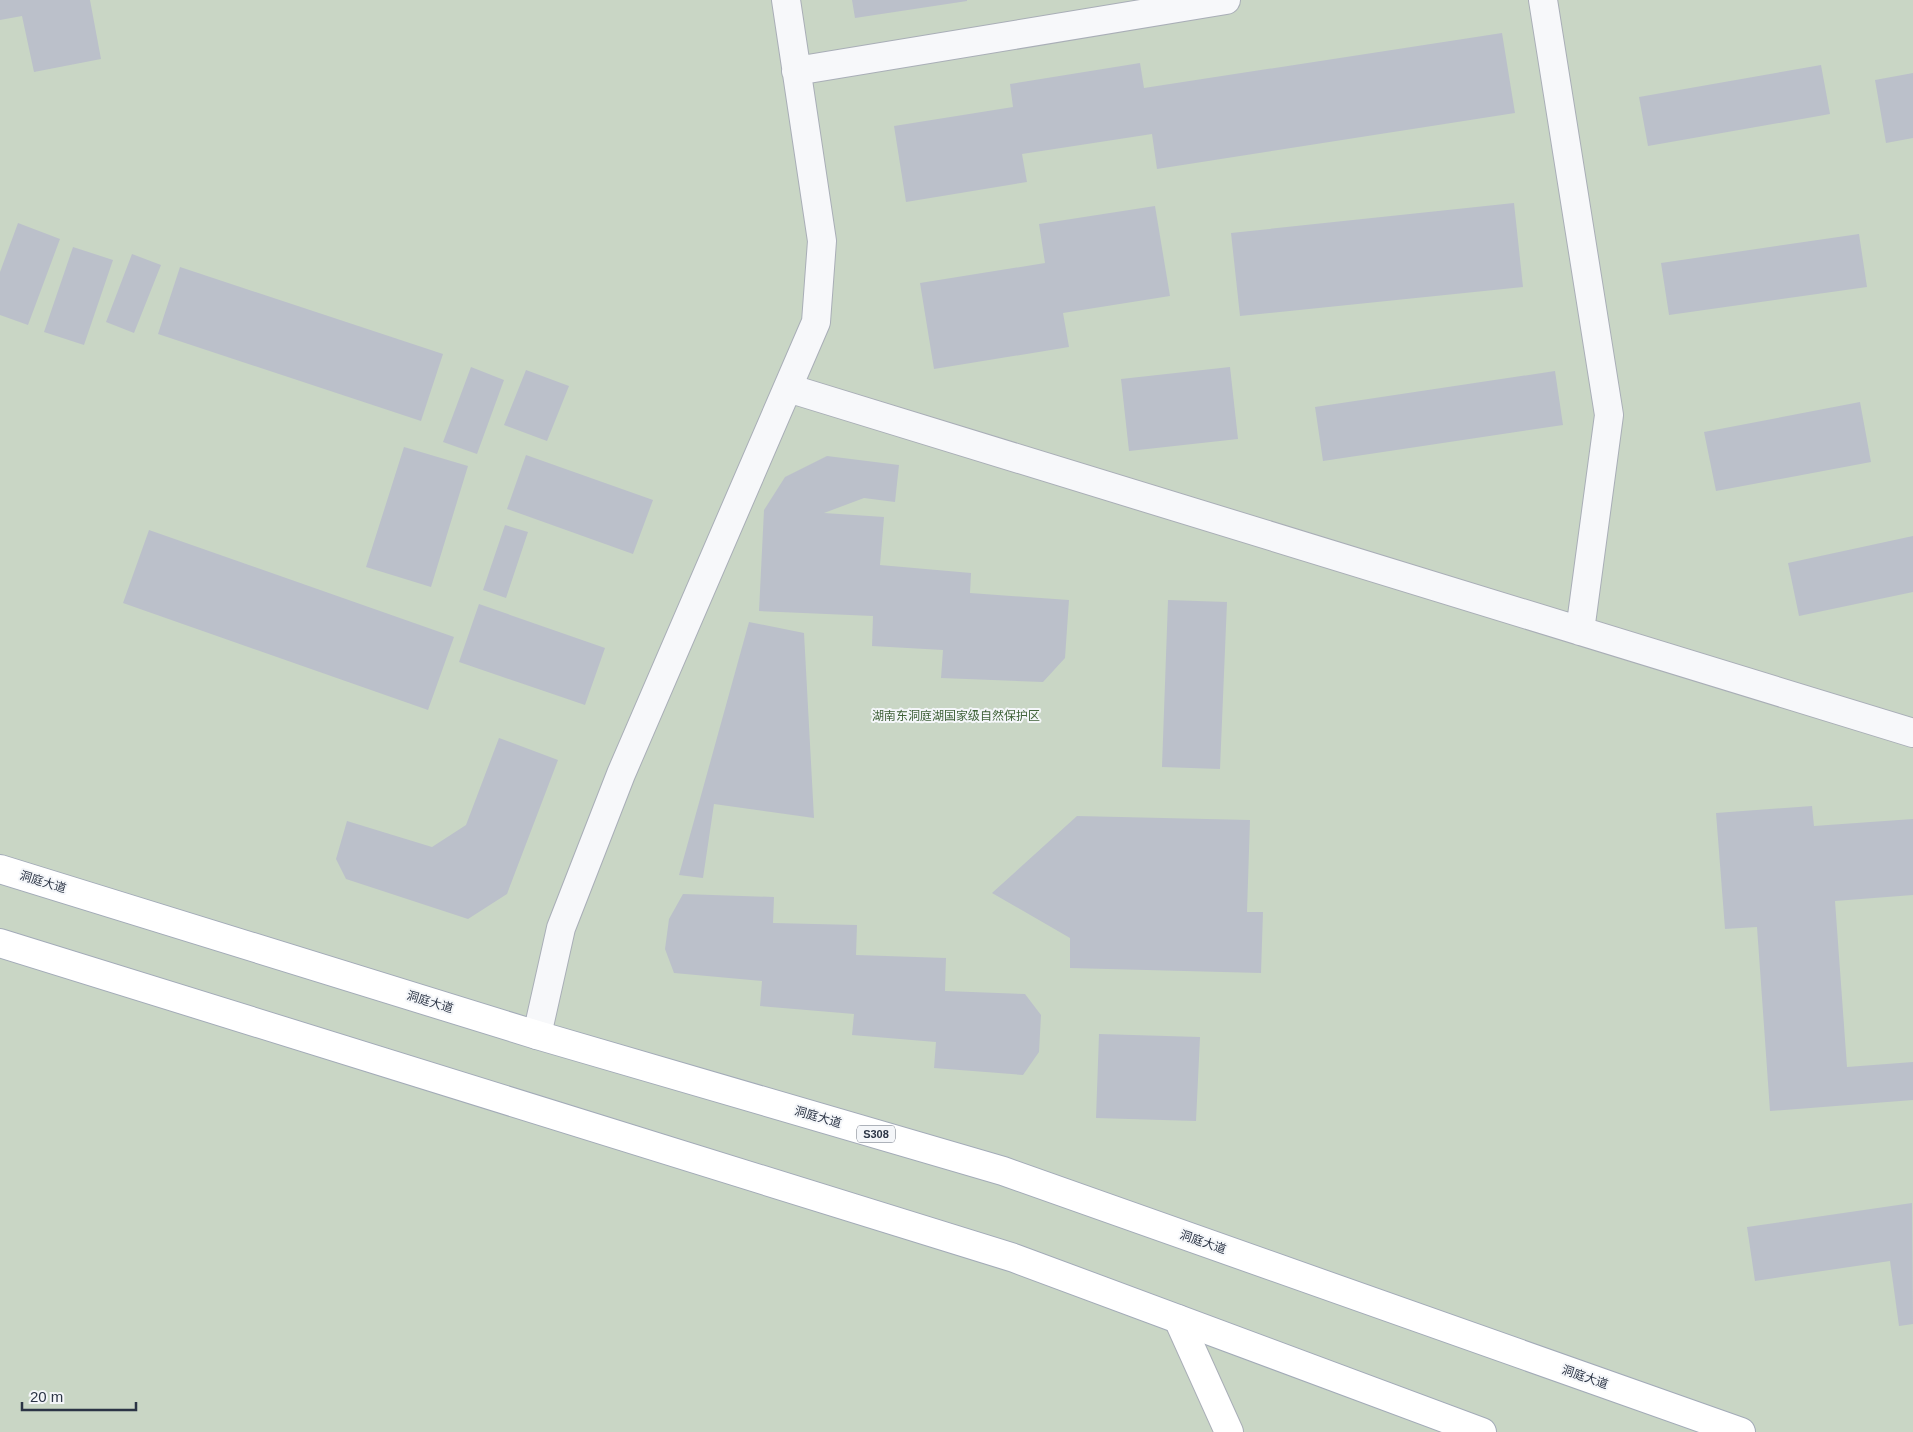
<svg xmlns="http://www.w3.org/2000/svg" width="1913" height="1432" viewBox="0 0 1913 1432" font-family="Arial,'Noto Sans SC',sans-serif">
  <rect width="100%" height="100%" fill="#e4e7ec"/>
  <path fill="#c9d6c5" d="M0,0H1913V1432H0Z"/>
  <path fill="#bbc0ca" d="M0,0H90L101,59L34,72L22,16L0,20Z
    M852,0H967V1L855,18Z
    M1502,33L1515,113L1157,169L1152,134L1022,154L1027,182L906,202L894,126L1013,107L1010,84L1140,63L1144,88Z
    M1821,65L1830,114L1648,146L1639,97Z
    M1913,73V138L1886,143L1875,80Z
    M1514,203L1523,287L1240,316L1231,233Z
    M1155,206L1170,296L1063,313L1069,347L934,369L920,283L1045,263L1039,224Z
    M18,223L60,239L28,325L0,315V272Z
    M1859,234L1867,287L1669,315L1661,263Z
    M73,247L113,260L84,345L44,332Z
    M132,254L161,265L134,333L106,322Z
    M180,267L443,354L421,421L158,334Z
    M471,367L504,380L477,454L443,442Z
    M1230,367L1238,439L1129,451L1121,379Z
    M526,370L569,386L547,441L504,425Z
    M1555,371L1563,425L1323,461L1315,407Z
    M1860,402L1871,462L1716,491L1704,432Z
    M404,447L468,466L431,587L366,567Z
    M526,455L653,500L633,554L507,509Z
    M827,456L899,465L895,502L864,498L824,513L884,517L880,565L971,573L970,593L1069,600L1065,658L1043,682L941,678L943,650L872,646L873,616L759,611L764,510L785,477Z
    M505,525L528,532L506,598L483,590Z
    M149,530L454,637L428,710L123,603Z
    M1913,536V592L1799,616L1788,563Z
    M1168,600L1227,602L1220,769L1162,767Z
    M479,604L605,648L585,705L459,662Z
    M749,622L804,633L814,818L714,804L703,878L679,875Z
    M499,738L558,760L507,894L468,919L346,879L336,859L347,821L432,847L466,825Z
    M1812,806L1814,826L1913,819V895L1835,901L1847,1067L1913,1062V1100L1770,1111L1757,927L1725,929L1716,813Z
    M1077,816L1250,820L1247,912H1263L1261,973L1070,968V938L992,893Z
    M683,894L774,897L773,923L857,925L856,955L946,958L945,991L1025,994L1041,1015L1039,1052L1023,1075L934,1068L936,1042L852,1035L854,1014L760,1006L762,981L674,973L665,949L669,919Z
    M1099,1034L1200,1037L1196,1121L1096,1118Z
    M1912,1203L1913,1324L1899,1326L1890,1261L1755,1281L1747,1227Z"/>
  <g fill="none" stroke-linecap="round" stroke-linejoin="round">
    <defs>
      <path id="street" d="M1543,0L1609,415L1580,631
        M796,71L1226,0
        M788,388L1913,733
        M537,1035L561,928L621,774L816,322L822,241L786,0"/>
      <path id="secondary" d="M1178,1319L1229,1432"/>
      <path id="primary" d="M0,869L537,1035L1003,1171L1741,1432
        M0,943L1014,1258L1482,1432"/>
    </defs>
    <use href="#street" stroke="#a9aeb7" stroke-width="30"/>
    <use href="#secondary" stroke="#a9aeb7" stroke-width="30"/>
    <use href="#primary" stroke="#a3abb8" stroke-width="30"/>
    <use href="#street" stroke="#f7f8fa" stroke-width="28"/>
    <use href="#secondary" stroke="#fff" stroke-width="28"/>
    <use href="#primary" stroke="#fff" stroke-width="28"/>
  </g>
  <g text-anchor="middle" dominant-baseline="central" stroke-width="4" stroke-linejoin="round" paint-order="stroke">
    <rect fill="#f4f6f9" stroke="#676e7b" stroke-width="1" x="857" y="1125.5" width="38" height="17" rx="4"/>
    <g font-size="11" font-weight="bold" fill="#2b3445">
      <text x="876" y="1134">S308</text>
    </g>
    <g font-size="12" fill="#3f6138" stroke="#f4f6f9">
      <text x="956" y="716">湖南东洞庭湖国家级自然保护区</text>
    </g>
    <g font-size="12" fill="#2b3445" stroke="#f4f6f9">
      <text transform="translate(43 882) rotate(17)">洞庭大道</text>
      <text transform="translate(430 1002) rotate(17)">洞庭大道</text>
      <text transform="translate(818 1117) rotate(16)">洞庭大道</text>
      <text transform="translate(1203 1242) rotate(19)">洞庭大道</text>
      <text transform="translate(1585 1377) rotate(19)">洞庭大道</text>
    </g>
  </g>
  <path d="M22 1402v8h114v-8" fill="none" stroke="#2b3445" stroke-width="2.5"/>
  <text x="30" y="1402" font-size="15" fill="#2b3445" stroke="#f4f6f9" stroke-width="4" paint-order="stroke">20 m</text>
</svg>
